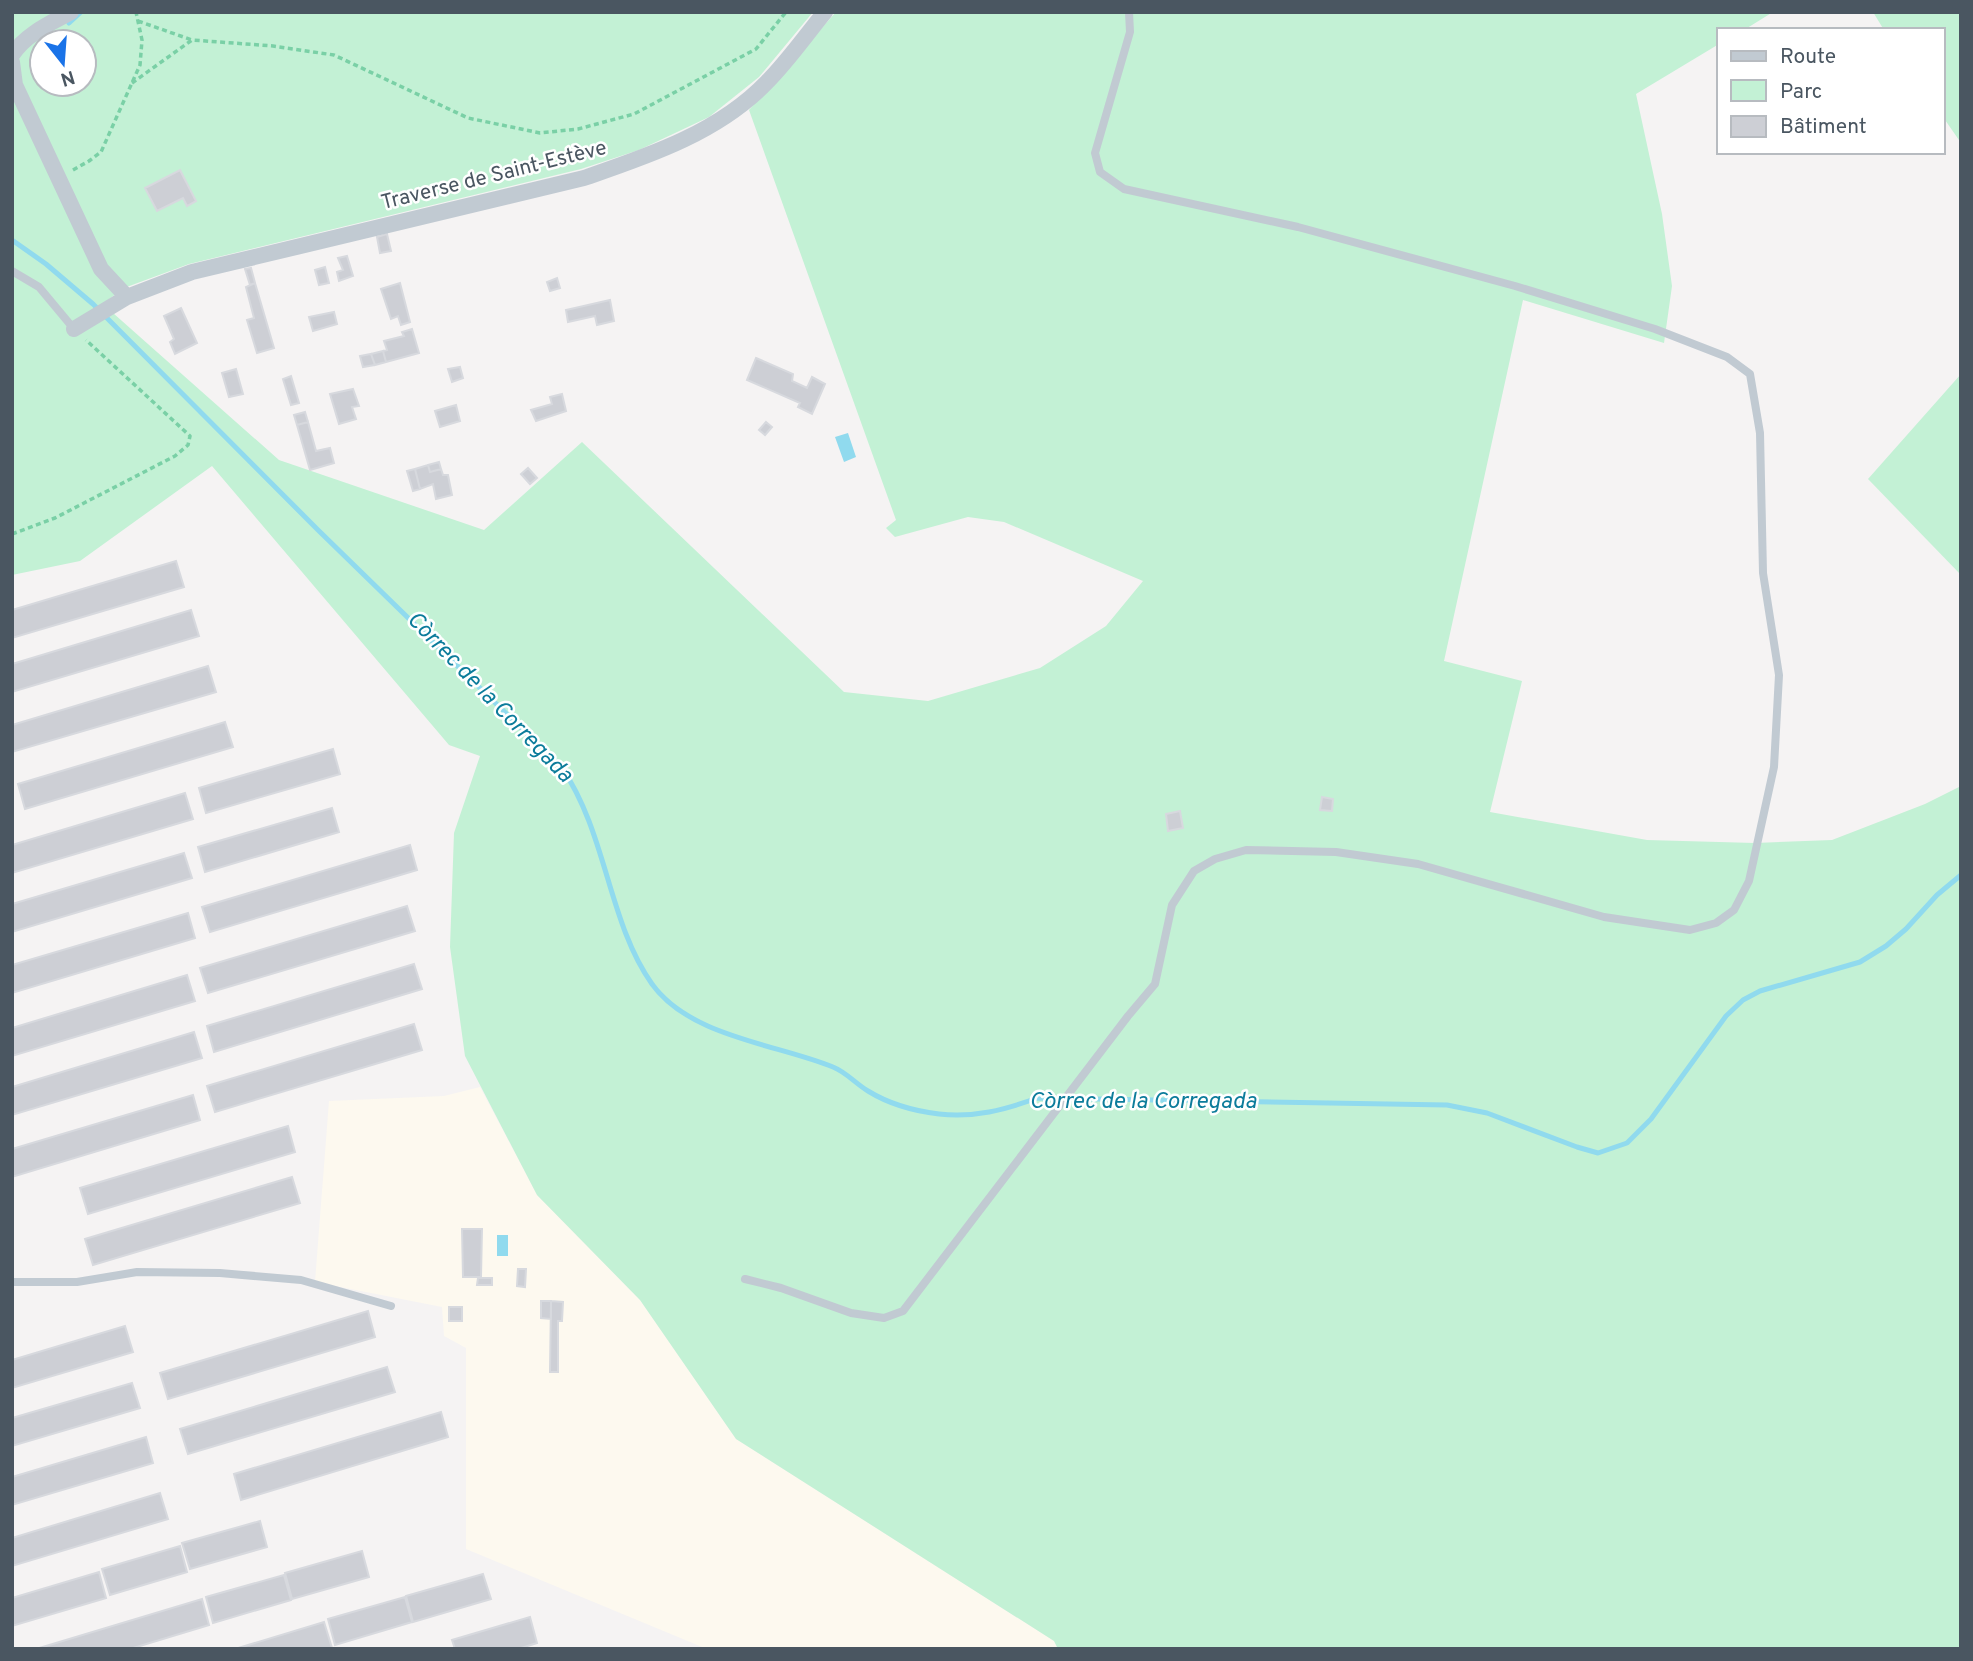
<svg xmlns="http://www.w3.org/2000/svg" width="1973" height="1661" viewBox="0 0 1973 1661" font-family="Overpass,sans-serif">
  <rect width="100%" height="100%" fill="#f5f3f3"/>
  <path fill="#fdf9ef" d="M480,1087L537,1195L640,1300L736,1439L1054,1641L1058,1649H707L466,1549V1348L444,1336L442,1307L315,1282L329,1101L444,1096Z"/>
  <path fill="#c3f1d5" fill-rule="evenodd" d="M12,12H813L759,77L709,117L639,150L581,169L189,264L124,288L101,305L113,313L279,460L484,530L582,442L844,692L928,701L1040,668L1106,626L1143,581L1004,522L968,517L895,537L886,528L896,520L749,110L836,12H1773L1744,30H1719V44L1636,94L1662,214L1672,286L1664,343L1523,300L1444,661L1522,681L1490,812L1647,840L1755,843L1832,840L1925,804L1961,786V1649H1058L1054,1641L736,1439L640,1300L537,1195L465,1056L450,947L454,833L480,756L449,745L212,466L80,561L12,575ZM42,42H84V84H42Z
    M1873,12H1961V143L1943,117V30H1884Z
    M1961,374V575L1868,479Z"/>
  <path fill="#90daee" d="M848,433L856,457L844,462L835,437Z
    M497,1235H508V1256H497Z"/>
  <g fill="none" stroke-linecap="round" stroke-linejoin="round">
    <path stroke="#90daee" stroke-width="5" d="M69,23L81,12
      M12,240L46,264L93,304L318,530L562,768C607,834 608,922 652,984C690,1037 777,1044 833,1067C846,1072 856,1084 868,1091C889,1104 914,1111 939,1114C974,1118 1005,1110 1037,1098L1447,1105L1487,1113L1577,1147L1598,1153L1627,1143L1651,1119L1726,1016L1743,1000L1760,991L1860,962L1886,946L1906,929L1937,895L1961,875"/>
  </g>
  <path fill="#cdcfd5" stroke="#d7d9de" stroke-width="2" d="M180,170L196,201L187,206L183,198L157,211L145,188Z
    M387,234L391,251L380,253L377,237Z
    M347,256L353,276L339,281L337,272L343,270L338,258Z
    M325,267L329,283L319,285L315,270Z
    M251,268L255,283L250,285L245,269Z
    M557,278L560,288L550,291L547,282Z
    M255,283L274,348L257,353L247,320L254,318L246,287Z
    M400,283L410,322L401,325L398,316L391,319L381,289Z
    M610,300L614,321L597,325L595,316L568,322L566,310Z
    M181,308L197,343L175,354L170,342L174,339L164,316Z
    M334,312L337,324L313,331L309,317Z
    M412,329L419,353L386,362L383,351L387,350L384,341L404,336L402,332Z
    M383,351L386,362L375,365L371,354Z
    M371,354L375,365L363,367L360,356Z
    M756,358L793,374L792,381L807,388L812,377L825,384L812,414L798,407L800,403L747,380Z
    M460,367L463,378L452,382L448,369Z
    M236,369L243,394L229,397L222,373Z
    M291,376L299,403L291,405L283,379Z
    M353,389L359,406L352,407L356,419L339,424L330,394Z
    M562,394L566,411L536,421L531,410L552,404L550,397Z
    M456,405L460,421L440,427L435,411Z
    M305,412L308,422L297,425L294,415Z
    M308,422L316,451L330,448L334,463L310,470L297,425Z
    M766,422L772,427L765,435L759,430Z
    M439,462L441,469L430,472L428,465Z
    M428,465L430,472L441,469L443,475H448L452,495L436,499L433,484L420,489L415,469Z
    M528,468L537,478L530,484L521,474Z
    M415,469L420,489L413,491L407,471Z
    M176,561L184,587L12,638V610Z
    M191,610L199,636L12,692V664Z
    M208,666L216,692L12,752V725Z
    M225,722L233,747L25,809L18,784Z
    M333,749L340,774L206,813L199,788Z
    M185,793L193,819L12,873V845Z
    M1322,797L1333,799L1332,811L1320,810Z
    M332,808L339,832L205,872L198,847Z
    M1180,811L1183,828L1168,831L1166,814Z
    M410,845L417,870L210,932L202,907Z
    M184,853L192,878L12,932V904Z
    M407,906L415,931L208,993L200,968Z
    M188,913L195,938L12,993V965Z
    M414,964L422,989L214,1052L207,1026Z
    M187,975L195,1001L12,1056V1028Z
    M414,1024L422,1050L215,1112L207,1086Z
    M194,1032L202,1058L12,1115V1087Z
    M193,1095L200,1120L12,1177V1149Z
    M288,1126L295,1152L88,1214L80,1188Z
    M292,1177L300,1203L93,1265L85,1239Z
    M462,1229H482L481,1277H463Z
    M518,1269H526L525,1287L517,1286Z
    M478,1278H492V1285H477Z
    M541,1301H551V1319L541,1318Z
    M551,1301L563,1302L562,1321H558V1372H550Z
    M449,1307H462V1321H449Z
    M368,1311L375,1337L168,1399L160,1373Z
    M125,1326L133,1352L12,1388V1360Z
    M387,1367L395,1392L188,1454L180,1429Z
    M132,1383L140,1408L12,1446V1418Z
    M441,1412L448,1437L241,1500L234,1474Z
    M146,1437L153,1463L12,1505V1477Z
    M160,1493L168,1519L12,1566V1538Z
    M260,1521L267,1547L190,1569L182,1543Z
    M180,1546L187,1572L110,1595L102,1569Z
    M362,1551L369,1577L292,1599L285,1573Z
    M99,1572L106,1598L12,1626V1598Z
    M483,1574L491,1599L413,1622L406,1596Z
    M284,1575L291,1600L213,1623L206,1597Z
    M405,1597L412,1622L335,1645L328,1619Z
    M202,1599L209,1625L130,1649H36Z
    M530,1617L537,1643L518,1649H455L452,1640Z
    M324,1622L332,1648L328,1649H235Z"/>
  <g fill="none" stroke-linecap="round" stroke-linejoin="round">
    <path stroke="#7ad0a6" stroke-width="3.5" stroke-dasharray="5 3.5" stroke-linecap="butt" d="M138,21L192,40
      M132,83L192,40L273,46L334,55L468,118L540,133L578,129L634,114L756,49L786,12
      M73,170L89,161L101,152L140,65L142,40L136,12
      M12,534L55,518L175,456L188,445L190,436L86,340"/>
    <path stroke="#c1cad2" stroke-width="8" d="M12,271L39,287L74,329
      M745,1279L781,1288L851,1313L884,1318L903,1311L1128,1016L1155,984L1172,905L1194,871L1215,859L1246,850L1336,852L1418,864L1604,917L1690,930L1716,923L1734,910L1749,881L1774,767L1779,675L1763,573L1760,433L1750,374L1727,357L1655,329L1515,286L1298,227L1124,189L1100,172L1095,153L1130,32L1129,12
      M12,1282H77L137,1272L220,1273L301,1280L391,1306"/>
    <path stroke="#c1cad2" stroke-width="16" d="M12,55C26,34 49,24 71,12
      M12,62L15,85L101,269L127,297
      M74,329L127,297L192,272L584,178C648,156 718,133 767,82C788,61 806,35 825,12"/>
  </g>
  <g text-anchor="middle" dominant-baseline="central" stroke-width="5" stroke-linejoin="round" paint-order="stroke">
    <g font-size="21" fill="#4a5661" stroke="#fff">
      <text transform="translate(494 176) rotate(-14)">Traverse de Saint-Estève</text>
    </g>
    <g font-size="23" font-style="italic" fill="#0c7c9b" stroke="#fff">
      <text transform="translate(489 698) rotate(46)">Còrrec de la Corregada</text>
      <text x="1143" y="1102">Còrrec de la Corregada</text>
    </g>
  </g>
  <rect width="1973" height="1661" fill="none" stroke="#4a5661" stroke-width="28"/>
  <rect x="1717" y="28" width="228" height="126" fill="#ffffff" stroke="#b7bbc0" stroke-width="2"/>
  <rect x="1731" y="51" width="35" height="10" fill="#c1cad2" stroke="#b7bbc0" stroke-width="2"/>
  <text x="1780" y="63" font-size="21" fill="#4a5661">Route</text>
  <rect x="1731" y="80" width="35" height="21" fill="#c3f1d5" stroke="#b7bbc0" stroke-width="2"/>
  <text x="1780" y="98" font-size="21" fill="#4a5661">Parc</text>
  <rect x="1731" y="116" width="35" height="21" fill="#cdcfd5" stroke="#b7bbc0" stroke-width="2"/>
  <text x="1780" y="133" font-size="21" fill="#4a5661">Bâtiment</text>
  <g transform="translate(63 63) rotate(163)"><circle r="33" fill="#ffffff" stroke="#b7bbc0" stroke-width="2"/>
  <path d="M0-5L12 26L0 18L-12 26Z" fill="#1a73e8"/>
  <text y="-10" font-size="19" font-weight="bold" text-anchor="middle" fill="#4a5661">N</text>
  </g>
</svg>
